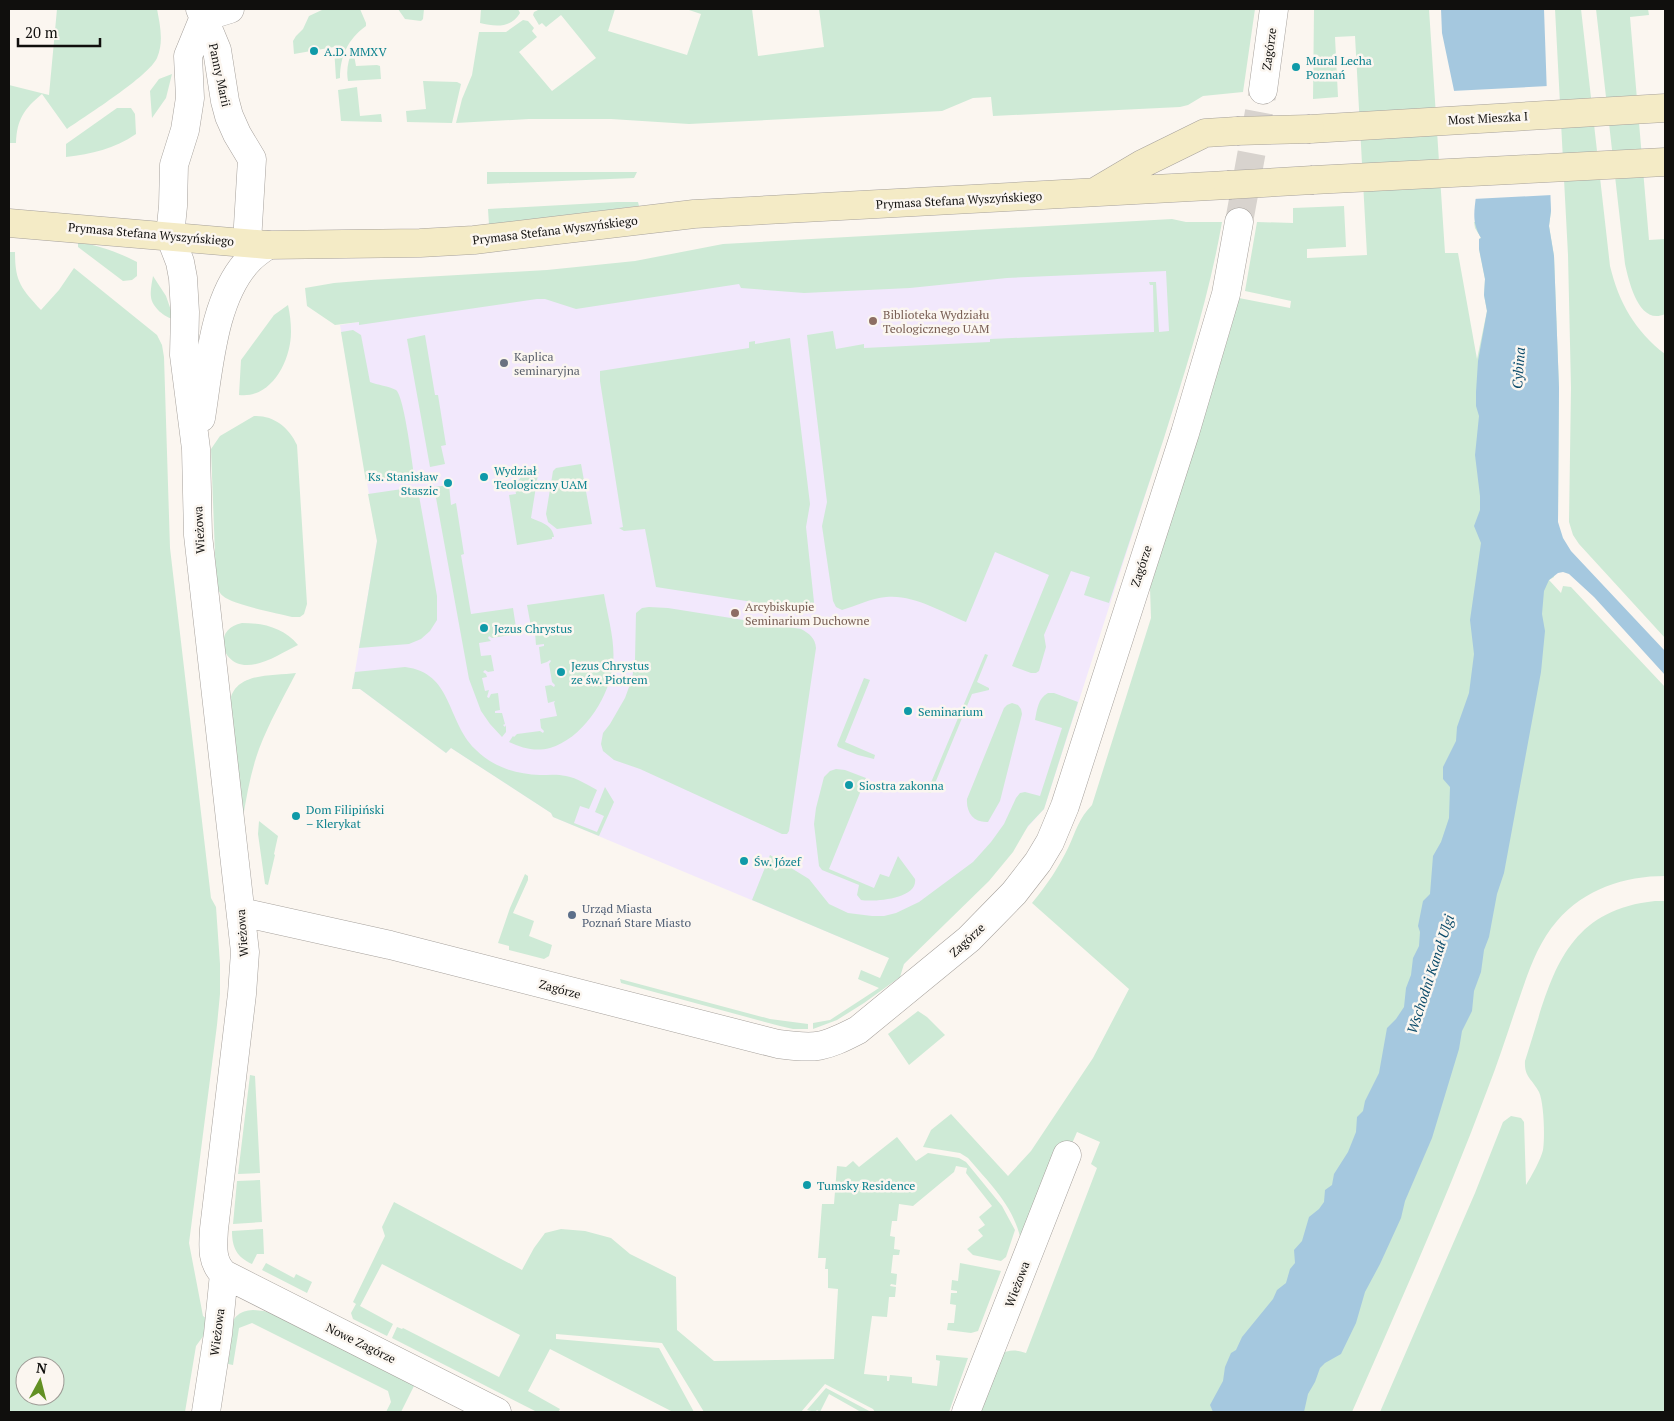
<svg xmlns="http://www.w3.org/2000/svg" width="1674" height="1421" viewBox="0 0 1674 1421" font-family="'PT Serif',serif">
  <rect width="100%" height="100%" fill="#fbf6f0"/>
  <path fill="#f2e8fc" d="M1197,262L1180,387L1044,809L904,964L553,817L551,813L451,748L446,753L360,689H352L377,541L340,325L602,284Z"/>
  <path fill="#ceead6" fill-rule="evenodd" d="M57,9H157C160,25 164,42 157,58C149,76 87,115 67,129L42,94C24,109 17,119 16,143H9V85L49,95Z
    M324,9H360L366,23V26C348,39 340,56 340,78L336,79L334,47L294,54L293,41L296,36L303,29L309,16Z
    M398,9H424L423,19L421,21L405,19Z
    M481,9H518L520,13C511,28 496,27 480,23Z
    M540,9H615L608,31L687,55L701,14L686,9H752L758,56L824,47L819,9H1255L1243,92L1203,96L1188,105L1180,107L993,116L991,97L973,98L942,111L689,124L611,119H529L456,123L462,99L472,75L479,32H506L523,20L528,21L534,28L532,31L537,37L519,52L552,91L596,58L561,15L546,27L542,23L539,25L533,15L534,12Z
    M1314,9H1429L1445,253H1458L1477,359L1487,311L1484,295L1485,279L1479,249V239L1481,238L1475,228L1474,222L1550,202L1551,211L1549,226L1554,256L1559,388L1558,522L1554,577L1549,580L1561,593L1563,586L1571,587L1665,687V876C1625,876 1584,889 1557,921C1537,944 1528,973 1518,1002C1508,1031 1499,1060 1488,1088C1447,1198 1399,1305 1352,1412H976L1000,1355C1009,1349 1016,1350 1026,1353L1097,1168L1091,1164L1100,1142L1077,1132L1067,1155L1021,1241C1014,1206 990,1184 968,1158L960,1153L923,1147L931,1130L951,1114L1008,1176L1031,1151L1093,1058L1129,989L1032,903C1047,885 1059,867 1069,846C1076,831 1079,818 1092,805L1151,618L1150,588L1230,331L1239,298L1290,308L1291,301L1245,291L1257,222L1293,223V208L1344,206L1346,247L1307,249V258L1367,255L1355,36L1335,37L1338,97L1313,99Z
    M1555,9H1581L1610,266C1619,303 1635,331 1665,354V638L1579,544L1573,535L1569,522L1571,388L1568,255Z
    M1596,9H1648L1649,15L1630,17L1649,240L1665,239V314C1639,326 1629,282 1625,264Z
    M353,50L356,66L377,65L380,66L381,79L348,81C346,71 348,59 353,50Z
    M172,74L166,98L152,118L150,91L159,79Z
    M423,81L457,82L461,84L452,123L407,122L406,111L426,109Z
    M357,87L360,116L381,114L382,122L341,121L338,90Z
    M117,108H131L135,114L136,134C114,149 92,154 66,157V144Z
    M487,172H637L634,178L487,184Z
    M617,202H638L639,206L489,225L488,209Z
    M1172,219L1186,222H1222C1209,297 1186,369 1163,441C1145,495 1127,549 1109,603L1084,595L1090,577L1071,571L1044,635L1046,647L1039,671L1036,673H1031L1012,666L1049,575L995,552L966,622C942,612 913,594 886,597C871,598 856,606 842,610L836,607L833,601L822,526L827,502L807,335L833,331L836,349L864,344V348L990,342V339L1154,332L1153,285H1150L1149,282H1156L1159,332L1169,331L1166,271L1007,278L910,288L804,293L741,288L739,284L576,309L545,299H537L359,325V322L335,325L307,306L305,288L334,283L371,280L547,270L635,261L723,244Z
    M78,242C100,246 118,252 137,262V276L132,280L123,281L78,247Z
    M9,252H15C15,282 21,288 41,310L59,290L74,268L157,335L162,345L164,357L170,548L211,898L216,907L220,964V994L217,1025L189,1243L203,1316L210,1321L204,1335L196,1346L185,1412H9ZM25,1366H55V1396H25Z
    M153,276L166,296L174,319C165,318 152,307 151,297C150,291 152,282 153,276Z
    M288,305C290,314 291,323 291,332C291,360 272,399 239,395L241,360L274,315Z
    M353,330L361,335L370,382C377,385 389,386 396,390C404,396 412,461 414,474L366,482L341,332Z
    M425,335L435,395H438L446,445L441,446L445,464L430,467L407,339Z
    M790,338L810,504L806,527L814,602L811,606L805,610L656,587L645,529L624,531L619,528L623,527L600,381V371L749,348V342L755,341V344Z
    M254,416C273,415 289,427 297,445L307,604L304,614L300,617H292C277,613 233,605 223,596C218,592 217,587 216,581L211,449L220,436Z
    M581,464L592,524L557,529L548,522L546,514L553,471L556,468Z
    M539,468L531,518C540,522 553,525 554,537H552V539L517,545L509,495L516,494L514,482L518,481L526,470Z
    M449,485L451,505L456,503L464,554L461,555L471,614L513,608L517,634L492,638L489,636L488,638L491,641L479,643L481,656L491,655L494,671L488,672L485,670L483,672L486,674L487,677L482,678L485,691L489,690L487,697L489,698L491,694L498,693L500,710L495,711V713H502L505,724L503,725L505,727L506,725V732L502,737L490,724L481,711L469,679L434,487Z
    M416,487L418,490L437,596V620L430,631L421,639L409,644L359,648L377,541L368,494Z
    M604,594C608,619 617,646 612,670C607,701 581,739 550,748C535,752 522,748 509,742L513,736L514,737L517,734L540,731L543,733L544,731L541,728L540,719L557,716L554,703L555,701L548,703L545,686L551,685L554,687L555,685L552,682L549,664L551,661L550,660L547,662L541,664L539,647L544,646V644L536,645L535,633L537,630L535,629L532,632L527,605Z
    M649,607L668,608L801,629C810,634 815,638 816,648L789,831L787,834H782L640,769L614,760L603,751L601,744L603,733L610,724L625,698L632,679L635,659L636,613L642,608Z
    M242,623C264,623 284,628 298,645C283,652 265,665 247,665C221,665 212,629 242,623Z
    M985,654L988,655L977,682L989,688V690L972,694L931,793L927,792Z
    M405,667C453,673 446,720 475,749C493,767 515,774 540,775C549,775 557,774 566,776C577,778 588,785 597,790L589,809L580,806L574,823L597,832L604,816L595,812L605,787L614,802L599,836L553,817L551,813L451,748L446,753L360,689H352L355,672Z
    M296,673C283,698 269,723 259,749C251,771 247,794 243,817L230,702C234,672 273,676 296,673Z
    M864,678L870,680L845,742L875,755L874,759L858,755L838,747L837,745Z
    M1048,693H1054L1078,702L1044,809L1028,826L1013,852L989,881L904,964L900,977L864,1003L837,1020L813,1029V1023L830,1020L879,988L858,979L861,970L880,978L889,958L752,900L770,855L809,879L829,904L848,913L872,916H884L896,913L919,902L973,862L991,842L1004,824L1016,798L1020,793L1025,792L1040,796L1062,728L1035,720C1037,710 1038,698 1048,693Z
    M1012,703L1018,705L1021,709L1022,714L1000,801L988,822C974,823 966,813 967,799L1004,708L1007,705Z
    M836,769L845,770L866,778L829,869L874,888L880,874L889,877L898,856L915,879C918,899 874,902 861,900L857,895L859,885L822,870L819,866L814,824L816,808L824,777L830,771Z
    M259,821L278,836L274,854L275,855L268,885L265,884L258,834Z
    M525,874L528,876V880L513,913L534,921L529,936L552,945L549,956L544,959L509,950V946L498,943L510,908Z
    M1655,901H1665V1412H1380L1475,1193L1503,1122L1511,1116L1521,1118L1524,1122L1526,1185C1531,1177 1541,1159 1543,1150C1545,1137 1544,1103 1539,1092C1532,1079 1524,1077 1525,1061C1550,985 1559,911 1655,901Z
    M620,979L770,1019L808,1024V1029H793L780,1026L621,983Z
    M918,1011L927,1017L945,1035L909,1065L888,1034Z
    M250,1075L255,1076L260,1173L238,1174Z
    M897,1137L916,1161L928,1153L959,1158L966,1162L1002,1206L1015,1230L1006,1257L1001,1261L973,1255L967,1249L983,1236L978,1230L985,1225L979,1217L992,1206L966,1173L967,1168L956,1166L954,1172L913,1206L899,1204L897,1221H892L890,1236L895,1237L894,1249L900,1250L899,1255H893L891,1273L897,1274L896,1285L891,1284L890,1286L896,1287L895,1297H889L887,1317L872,1316L864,1374L887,1376V1381H889L890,1375L912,1377V1383L937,1386L940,1361L936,1360V1355L968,1358L949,1412H875L873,1409L825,1384L801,1412H704L662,1343L556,1334V1339L659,1348L694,1412H673L550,1349L528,1391L560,1409L558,1412H537L392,1338L397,1327L402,1329L403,1328L499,1377L520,1335L382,1264L360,1306L393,1324L387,1336L353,1319L351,1313L356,1304L353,1302L385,1236L382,1227L394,1202L522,1270L534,1248L545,1233L561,1229L585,1231L611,1238L630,1254L676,1277L677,1330L714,1361L834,1359L838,1289L828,1288V1269H825L826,1258H818L822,1204H834L837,1166L846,1167L853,1161L859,1167Z
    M260,1180L262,1222L233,1224L237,1181Z
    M263,1229L264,1254H257L252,1264C237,1257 232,1248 232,1231Z
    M266,1263L294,1278L296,1274L312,1282L307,1293L262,1270Z
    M960,1263L1001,1271L978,1331L971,1333L947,1330L948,1323H954L956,1305L950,1304L951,1293H957V1291L951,1290L952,1280L958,1281Z
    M253,1310L264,1311L288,1319L415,1384L401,1412H386L391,1402L388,1391L252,1323L239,1328L233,1365L228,1364L233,1329L229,1328C235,1316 239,1311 253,1310Z
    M826,1388L871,1412H861L829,1394L820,1412L817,1410L815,1412L807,1410Z"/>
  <path fill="#a5c8df" d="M1441,9H1544L1551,211L1549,226L1554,256L1559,388L1558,522L1563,538L1571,551L1665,651V675L1594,597L1569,574L1563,572L1558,573L1549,580L1544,591L1542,614L1545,631L1541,672L1504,873L1497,894L1489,937L1484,950L1481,972L1474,991L1472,1011L1462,1031L1459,1049L1432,1138L1405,1201L1401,1218L1380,1264L1365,1292L1356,1323L1341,1354L1325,1363L1320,1368L1315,1382L1308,1394L1304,1412H1213L1210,1405L1223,1381L1225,1367L1231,1353L1236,1350L1242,1337L1273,1299L1277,1290L1286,1283L1290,1269L1295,1263L1294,1250L1302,1241L1309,1217L1319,1209L1324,1202L1325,1190L1332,1185L1334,1174L1348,1152L1356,1132L1357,1117L1363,1111L1365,1101L1379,1073L1387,1028L1396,1019L1404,1007L1406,988L1411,975L1413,958L1419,946L1420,932L1418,926L1423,901L1430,894L1433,856L1441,842L1449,818L1450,787L1443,779V767L1456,741L1457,727L1469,693L1474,654L1470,620L1481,543L1474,526L1480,510V496L1475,455L1479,416L1476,406V392L1478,361L1487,311L1484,295L1485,279L1479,249V239L1481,238C1472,223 1474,213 1476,196L1442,33Z"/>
  <path fill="#fbf6f0" d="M1548,86L1552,195L1473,199L1452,91Z"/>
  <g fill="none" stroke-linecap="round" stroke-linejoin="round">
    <path stroke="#d8d3ce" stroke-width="28" stroke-dasharray="28 14" stroke-linecap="butt" d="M1239,222L1263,90"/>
    <defs>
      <path id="street" d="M200,9L217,50L225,101L229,116L237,134L252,159L247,242
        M204,17L188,56L190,98L185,130L174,165L173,206L170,236L180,262L183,278L185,312L184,355L196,449L198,535L245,952L242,994L214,1229C213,1246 211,1262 224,1274L497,1412
        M204,17L230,9
        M1263,90L1274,9
        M201,418C209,369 213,296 250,259C255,254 262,249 268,245
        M241,912L390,945L778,1044C817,1049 823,1048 858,1030L969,939L1014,893L1038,862L1050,842L1065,806L1185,433L1226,294L1239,222
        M206,1412L218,1334L224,1274
        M966,1412L1067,1155"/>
      <path id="secondary" d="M1310,129L1665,108
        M1313,180L1665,162
        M1098,190L1142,164L1205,133L1237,131
        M9,223L268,245L420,243L474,240L694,214L1228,185"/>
    </defs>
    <use href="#street" stroke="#a6a19c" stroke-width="29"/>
    <use href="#secondary" stroke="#a6a19c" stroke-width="29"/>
    <use href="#street" stroke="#fff" stroke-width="28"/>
    <use href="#secondary" stroke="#f4ebc6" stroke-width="28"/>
    <defs>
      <path id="secondary-bridge" d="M1237,131L1310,129
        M1228,185L1313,180"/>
    </defs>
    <use href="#secondary-bridge" stroke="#a6a19c" stroke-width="29" stroke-linecap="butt"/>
    <use href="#secondary-bridge" stroke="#f4ebc6" stroke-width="28"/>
  </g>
  <g fill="#0f9aa8" stroke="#fbf6f0" stroke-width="2">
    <circle cx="314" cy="51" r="5"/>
    <circle cx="1296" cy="67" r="5"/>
    <circle cx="484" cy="477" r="5"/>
    <circle cx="448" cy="483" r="5"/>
    <circle cx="484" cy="628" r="5"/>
    <circle cx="561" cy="672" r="5"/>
    <circle cx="908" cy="711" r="5"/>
    <circle cx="849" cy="785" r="5"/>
    <circle cx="296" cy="816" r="5"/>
    <circle cx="744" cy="861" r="5"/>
    <circle cx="807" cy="1185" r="5"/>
  </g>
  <g fill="#8d6e63" stroke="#fbf6f0" stroke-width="2">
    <circle cx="873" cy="321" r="5"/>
    <circle cx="735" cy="613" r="5"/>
  </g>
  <circle fill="#6b7280" stroke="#fbf6f0" stroke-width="2" cx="504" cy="363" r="5"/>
  <circle fill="#5c6f8a" stroke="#fbf6f0" stroke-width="2" cx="572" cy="915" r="5"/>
  <g text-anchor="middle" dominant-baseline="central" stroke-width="5" stroke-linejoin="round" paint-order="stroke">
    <g font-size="12" fill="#100f0d" stroke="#fbf6f0">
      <text transform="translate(1269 49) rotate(-82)">Zagórze</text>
      <text transform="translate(220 75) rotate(78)">Panny Marii</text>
      <text transform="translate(1488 118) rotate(-3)">Most Mieszka I</text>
      <text transform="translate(959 200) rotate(-3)">Prymasa Stefana Wyszyńskiego</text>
      <text transform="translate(555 230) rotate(-7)">Prymasa Stefana Wyszyńskiego</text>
      <text transform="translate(151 234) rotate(5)">Prymasa Stefana Wyszyńskiego</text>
      <text transform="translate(199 530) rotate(-93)">Wieżowa</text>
      <text transform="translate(1141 566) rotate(-72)">Zagórze</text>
      <text transform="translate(242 933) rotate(-94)">Wieżowa</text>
      <text transform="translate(967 940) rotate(-43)">Zagórze</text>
      <text transform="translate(560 989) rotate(15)">Zagórze</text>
      <text transform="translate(1017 1284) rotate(-69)">Wieżowa</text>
      <text transform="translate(217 1332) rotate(-83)">Wieżowa</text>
      <text transform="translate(361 1343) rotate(26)">Nowe Zagórze</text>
    </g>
    <g font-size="12" fill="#0d838f" stroke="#fbf6f0" text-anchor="start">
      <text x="324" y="51">A.D. MMXV</text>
      <text x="1306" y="60">Mural Lecha<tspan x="1306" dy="14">Poznań</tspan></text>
      <text x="494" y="470">Wydział<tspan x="494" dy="14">Teologiczny UAM</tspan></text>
      <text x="438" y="476" text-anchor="end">Ks. Stanisław<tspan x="438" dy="14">Staszic</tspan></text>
      <text x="494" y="628">Jezus Chrystus</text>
      <text x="571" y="665">Jezus Chrystus<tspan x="571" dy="14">ze św. Piotrem</tspan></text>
      <text x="918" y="711">Seminarium</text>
      <text x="859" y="785">Siostra zakonna</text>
      <text x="306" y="809">Dom Filipiński<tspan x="306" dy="14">– Klerykat</tspan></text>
      <text x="754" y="861">Św. Józef</text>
      <text x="817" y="1185">Tumsky Residence</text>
    </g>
    <g font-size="12" fill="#785e54" stroke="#fbf6f0" text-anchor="start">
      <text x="883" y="314">Biblioteka Wydziału<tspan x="883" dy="14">Teologicznego UAM</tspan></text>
      <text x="745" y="606">Arcybiskupie<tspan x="745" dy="14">Seminarium Duchowne</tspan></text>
    </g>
    <g font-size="12" fill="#5b616d" stroke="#fbf6f0" text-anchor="start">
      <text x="514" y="356">Kaplica<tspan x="514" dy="14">seminaryjna</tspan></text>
    </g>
    <g font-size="12" fill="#4e5e75" stroke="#fbf6f0" text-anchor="start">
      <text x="582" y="908">Urząd Miasta<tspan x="582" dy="14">Poznań Stare Miasto</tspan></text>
    </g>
    <g font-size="14" font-style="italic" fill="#0c4c6b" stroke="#fbf6f0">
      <text transform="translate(1518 368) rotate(-86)">Cybina</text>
      <text transform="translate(1430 974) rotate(-72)">Wschodni Kanał Ulgi</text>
    </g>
  </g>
  <rect width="1674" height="1421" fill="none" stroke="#100f0d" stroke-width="20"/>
  <g transform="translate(40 1381) rotate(7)"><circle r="24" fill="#fbf6f0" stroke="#9d9a95"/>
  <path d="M0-4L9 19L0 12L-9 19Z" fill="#629024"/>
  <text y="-8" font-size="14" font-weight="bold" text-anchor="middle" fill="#100f0d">N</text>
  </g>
  <path d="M18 38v8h82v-8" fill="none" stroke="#100f0d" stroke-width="2.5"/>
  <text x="25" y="38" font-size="15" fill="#100f0d" stroke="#fbf6f0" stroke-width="4" paint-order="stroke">20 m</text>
</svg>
